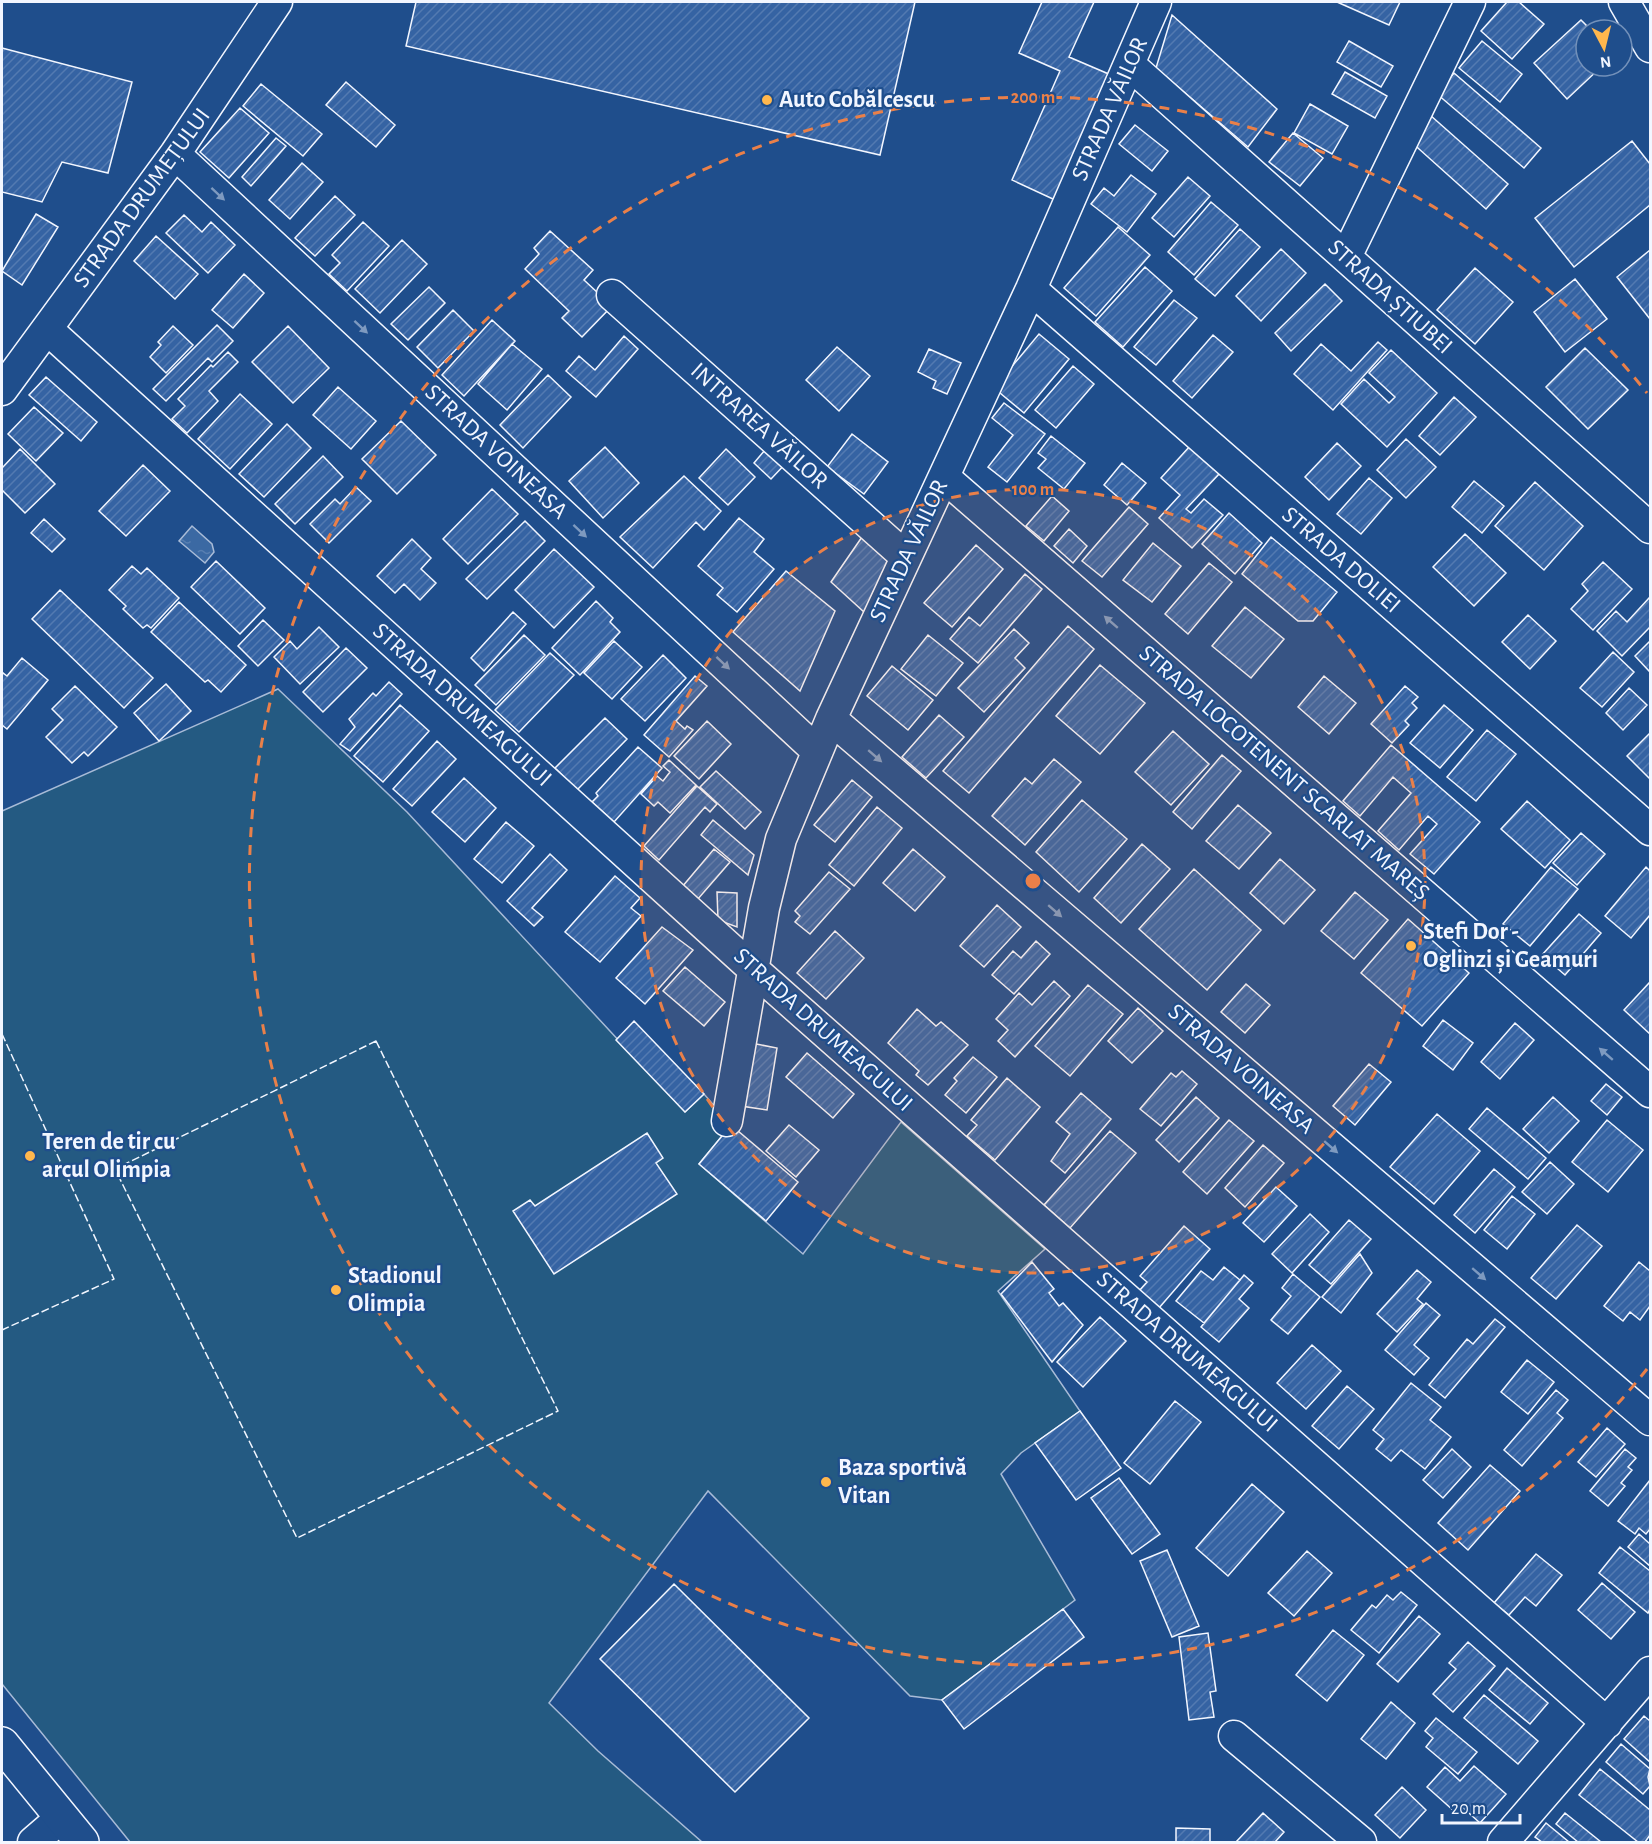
<svg xmlns="http://www.w3.org/2000/svg" width="1652" height="1844" viewBox="0 0 1652 1844" font-family="'Alegreya Sans',sans-serif">
  <defs>
    <pattern id="water-ripples" width="26" height="14" patternUnits="userSpaceOnUse" patternTransform="scale(1.5)"><rect width="26" height="14" fill="#3b69a3"/><path d="M2 4q2-2 4 0t4 0M15 11q2-2 4 0t4 0" fill="none" stroke="#587fb1"/></pattern>
    <pattern id="building-hatch" width="6" height="6" patternUnits="userSpaceOnUse" patternTransform="scale(1.5)"><rect width="6" height="6" fill="#3563a3"/><path d="M-1 1l2-2M0 6l6-6M5 7l2-2" fill="none" stroke="#537ab1"/></pattern>
  </defs>
  <rect width="100%" height="100%" fill="#1f4e8c"/>
  <path fill="#245a82" stroke="#a8bbd7" stroke-width="1.5" d="M278,689L407,812L685,1112L704,1094L731,1125L699,1164L803,1254L901,1122L1045,1249L998,1291L1080,1411L1021,1453L1001,1474L1075,1600L942,1700L910,1696L708,1491L549,1703L598,1751L702,1842H130L2,1684V811Z"/>
  <path fill="url(#water-ripples)" stroke="#a8bbd7" stroke-width="1.5" d="M192,526L212,544L214,552L205,563L179,541Z"/>
  <path fill="url(#building-hatch)" stroke="#f2f6ff" stroke-width="1.5" d="M416,2H915L880,155L406,46Z
    M1042,2H1094L1069,57L1111,75L1055,200L1012,180L1060,71L1019,53Z
    M1337,2H1400L1389,25Z
    M1507,2H1519L1544,24L1512,59L1481,31Z
    M1172,15L1277,109L1248,147L1156,68Z
    M1581,20L1591,30H1586V66H1602L1567,99L1534,63Z
    M1349,41L1393,66L1381,87L1337,62Z
    M1482,41L1522,74L1500,102L1459,68Z
    M2,48L132,82L108,173L62,162L42,202L2,192Z
    M1345,72L1387,96L1375,118L1332,94Z
    M1454,73L1541,148L1524,168L1437,94Z
    M346,82L395,125L376,147L326,105Z
    M261,84L322,134L303,156L243,106Z
    M1310,104L1348,126L1332,154L1294,133Z
    M240,108L269,133L229,178L200,152Z
    M1430,115L1508,184L1486,209L1409,140Z
    M1135,125L1168,151L1152,171L1119,144Z
    M1293,133L1323,158L1300,186L1269,162Z
    M276,138L286,146L251,186L242,177Z
    M1632,141L1650,164V205L1574,267L1535,218Z
    M302,163L323,182L290,219L269,200Z
    M1131,175L1156,194L1127,232L1091,204L1104,188L1114,196Z
    M1188,177L1210,196L1174,237L1152,218Z
    M335,196L355,215L315,256L295,238Z
    M1211,202L1238,225L1194,275L1168,252Z
    M36,214L58,227L22,285L2,271Z
    M184,215L202,232L211,222L235,245L208,273L166,233Z
    M363,222L389,246L347,291L329,274L340,263L332,255Z
    M1118,227L1150,255L1096,316L1064,288Z
    M1240,229L1260,247L1215,296L1195,279Z
    M550,231L593,270L584,280L612,306L582,337L562,318L569,311L525,269L539,254L534,248Z
    M156,236L198,274L175,299L134,261Z
    M402,240L427,264L380,313L355,289Z
    M1281,249L1306,273L1261,321L1236,296Z
    M1650,250V319L1617,277Z
    M1145,267L1172,291L1123,347L1095,322Z
    M1475,268L1513,302L1475,344L1437,310Z
    M244,274L264,293L233,328L212,310Z
    M1575,279L1607,319L1565,352L1534,312Z
    M1325,284L1342,301L1291,351L1275,333Z
    M429,287L445,303L408,340L391,324Z
    M1174,300L1197,318L1156,365L1134,347Z
    M453,310L474,331L438,368L417,347Z
    M492,320L515,341L464,396L442,375Z
    M217,325L233,341L212,362L208,358L166,401L153,389Z
    M173,326L193,345L166,373L150,357L161,345L158,342Z
    M288,326L329,368L293,403L252,362Z
    M1039,334L1069,359L1024,413L994,388Z
    M1213,335L1233,352L1192,398L1173,381Z
    M624,336L638,349L596,397L566,371L579,356L595,370Z
    M1378,342L1387,350L1333,410L1294,374L1321,344L1351,371Z
    M512,344L542,369L507,410L478,384Z
    M837,347L870,376L839,411L806,380Z
    M1585,348L1628,390L1588,429L1546,387Z
    M929,349L961,363L947,394L933,388L936,381L918,372Z
    M1391,350L1437,393L1387,447L1341,404L1364,379L1389,403L1395,397L1369,373Z
    M228,352L238,362L209,391L218,401L187,433L172,419L185,406L178,399L211,365L213,367Z
    M1073,366L1094,384L1056,428L1035,410Z
    M548,375L571,397L523,448L500,425Z
    M46,377L97,422L81,441L29,395Z
    M338,387L376,421L351,449L313,415Z
    M240,394L272,424L230,469L198,439Z
    M1454,397L1476,417L1440,455L1419,436Z
    M1004,403L1045,434L1007,482L988,467L1013,435L992,418Z
    M34,407L63,433L36,461L8,434Z
    M401,421L436,455L397,494L362,459Z
    M287,424L311,448L264,497L239,474Z
    M852,434L888,462L864,494L827,467Z
    M1051,436L1085,463L1064,489L1038,468L1046,459L1038,453Z
    M1406,439L1436,467L1406,498L1377,470Z
    M1337,443L1361,466L1329,500L1305,477Z
    M770,444L789,460L771,479L754,463Z
    M1190,446L1220,473L1186,509L1191,513L1204,499L1223,515L1192,548L1159,518L1180,495L1161,478Z
    M605,447L639,483L603,518L569,481Z
    M20,449L55,484L25,513L2,490V468Z
    M726,449L755,477L728,505L699,478Z
    M323,456L343,477L295,524L275,504Z
    M1122,463L1146,483L1127,505L1104,485Z
    M143,465L170,491L126,536L99,511Z
    M684,476L721,511L704,530L696,522L653,568L620,537Z
    M1369,478L1392,498L1361,534L1337,514Z
    M1474,481L1504,506L1482,533L1452,507Z
    M1535,482L1583,526L1544,570L1495,526Z
    M356,487L371,501L329,543L310,524L335,499L340,504Z
    M492,489L518,514L468,564L443,539Z
    M1052,496L1069,511L1044,541L1026,526Z
    M1129,507L1148,524L1102,577L1082,561Z
    M1229,513L1262,543L1235,574L1202,544Z
    M739,518L764,539L754,552L774,569L737,612L717,595L723,588L698,566Z
    M44,519L65,539L52,552L31,533Z
    M525,521L545,541L487,599L466,579Z
    M1069,529L1087,546L1073,563L1054,546Z
    M1465,534L1506,573L1474,606L1433,567Z
    M862,537L889,562L864,612L831,582Z
    M1271,537L1337,592L1313,621H1298L1242,574Z
    M412,539L431,558L421,569L436,583L420,600L404,584L395,593L377,576Z
    M1153,543L1181,566L1152,602L1123,580Z
    M976,545L1003,569L952,627L924,603Z
    M554,549L594,587L554,628L515,590Z
    M216,561L265,608L240,634L191,587Z
    M1603,562L1632,589L1593,630L1571,609L1588,591L1582,584Z
    M1209,563L1232,582L1188,634L1165,614Z
    M132,566L141,574L147,568L179,598L151,628L147,625L143,628L123,609L126,606L109,590Z
    M786,571L835,611L800,691L733,632Z
    M1025,574L1042,589L978,663L950,639L969,617L980,626Z
    M60,590L153,678L124,708L32,619Z
    M1650,597V627L1622,656L1597,631L1616,611L1627,622Z
    M596,601L613,618L610,622L620,632L580,675L552,648Z
    M179,602L246,665L221,692L208,680L205,682L151,632Z
    M1245,607L1284,639L1251,678L1212,646Z
    M513,612L526,624L484,671L471,658Z
    M1528,615L1556,641L1530,669L1502,642Z
    M263,620L284,640L258,666L238,646Z
    M1068,626L1094,649L969,793L943,771Z
    M319,627L339,647L300,684L274,657L290,641L297,649Z
    M1014,629L1029,643L1015,658L1025,668L984,712L958,688Z
    M524,635L545,655L496,705L475,685Z
    M928,635L963,663L936,696L901,669Z
    M614,641L642,667L612,699L584,673Z
    M1650,641V672L1635,656Z
    M346,648L367,668L323,712L303,692Z
    M1613,652L1634,672L1602,707L1580,688Z
    M550,653L574,675L519,732L495,710Z
    M663,655L686,678L645,721L621,699Z
    M22,658L48,680L7,729L2,725V675L3,673L7,676Z
    M1100,665L1145,703L1100,754L1056,716Z
    M892,666L933,700L908,730L867,696Z
    M695,676L707,686L676,721L685,729L687,726L693,730L669,757L644,735Z
    M1324,676L1356,703L1329,734L1298,707Z
    M389,682L402,694L350,751L340,744L355,727L349,719L373,693L376,696Z
    M166,684L191,711L159,741L134,713Z
    M75,686L117,727L88,756L84,752L72,763L46,737L63,720L52,709Z
    M1405,686L1418,697L1412,703L1417,708L1405,721L1409,725L1392,743L1371,724Z
    M1629,688L1647,705L1623,730L1606,713Z
    M400,705L429,731L383,782L354,756Z
    M1444,705L1473,730L1440,768L1410,743Z
    M939,715L964,737L926,778L902,757Z
    M605,718L627,739L577,790L555,768Z
    M707,721L731,744L699,779L674,756Z
    M1487,730L1516,754L1476,801L1447,777Z
    M1173,731L1209,764L1171,805L1135,772Z
    M1650,733V779L1627,756Z
    M437,741L456,759L412,806L393,789Z
    M1391,745L1480,822L1434,874L1410,854L1437,824L1428,816L1399,850L1378,831L1411,793L1393,777L1360,816L1343,801Z
    M638,747L662,768L614,822L592,802L598,796L596,793Z
    M1222,755L1241,771L1192,829L1173,812Z
    M1054,759L1081,782L1025,845L992,816L1025,778L1032,784Z
    M669,760L696,785L670,813L658,802L654,806L641,794L657,776L663,781L670,772L663,766Z
    M716,771L761,812L745,829L700,787Z
    M464,778L496,808L465,842L432,812Z
    M852,780L872,797L835,842L814,825Z
    M697,786L717,804L710,812L705,807L659,860L644,846Z
    M1082,800L1127,839L1079,892L1036,852Z
    M1527,801L1570,840L1545,868L1501,829Z
    M1238,805L1271,833L1239,869L1206,841Z
    M877,807L902,828L854,886L829,865Z
    M713,820L754,855L748,875L701,835Z
    M506,822L534,846L502,883L474,859Z
    M1581,833L1605,854L1577,885L1553,863Z
    M1142,844L1170,869L1121,923L1094,898Z
    M714,849L730,862L697,900L682,887Z
    M913,849L945,877L915,911L883,883Z
    M550,854L567,870L532,908L543,917L534,926L507,901Z
    M1280,859L1315,890L1284,924L1250,893Z
    M1551,867L1578,889L1530,946L1503,924Z
    M1646,867L1650,871V915L1631,938L1605,916Z
    M1194,869L1261,930L1207,990L1139,929Z
    M829,872L850,889L810,934L795,922L800,916L795,911Z
    M615,876L640,898L631,908L641,916L600,962L565,932Z
    M717,892L737,893V927L718,920Z
    M1355,892L1388,920L1354,959L1321,931Z
    M997,905L1021,927L984,967L960,946Z
    M1579,914L1601,933L1565,975L1542,955Z
    M1408,919L1469,973L1422,1026L1361,973Z
    M662,927L693,950L645,1004L616,978Z
    M835,931L864,958L826,999L797,973Z
    M1036,941L1050,954L1014,994L992,975L1013,951L1021,958Z
    M685,967L725,1002L704,1026L663,991Z
    M1054,981L1070,996L1015,1057L998,1041L1008,1030L996,1019L1019,993L1032,1005Z
    M1650,982V1034L1624,1010Z
    M1246,984L1270,1005L1245,1033L1221,1012Z
    M1088,985L1123,1014L1070,1076L1035,1046Z
    M1138,1008L1163,1031L1132,1063L1108,1041Z
    M917,1009L936,1026L941,1022L968,1045L928,1085L916,1075L919,1071L888,1043Z
    M1443,1020L1473,1043L1453,1070L1423,1046Z
    M634,1021L704,1094L685,1112L616,1040Z
    M1515,1023L1534,1040L1500,1079L1481,1062Z
    M751,1043L777,1048L767,1110L741,1106Z
    M807,1053L854,1094L833,1118L786,1077Z
    M973,1057L997,1077L966,1113L945,1095L957,1081L954,1078Z
    M1369,1064L1391,1082L1355,1125L1333,1106Z
    M1182,1071L1197,1084L1161,1126L1140,1109L1171,1073L1176,1077Z
    M1007,1078L1040,1107L995,1160L967,1136L977,1125L971,1120Z
    M1606,1084L1622,1097L1607,1115L1591,1101Z
    M1081,1093L1111,1119L1065,1173L1051,1161L1070,1134L1056,1122Z
    M1196,1097L1219,1118L1179,1162L1156,1140Z
    M1553,1097L1579,1121L1549,1153L1523,1129Z
    M1487,1108L1546,1158L1528,1179L1469,1129Z
    M1437,1114L1480,1151L1434,1204L1390,1167Z
    M1229,1120L1254,1141L1207,1194L1183,1172Z
    M1607,1120L1643,1150L1608,1192L1572,1162Z
    M731,1125L798,1182L766,1221L699,1164Z
    M789,1125L819,1150L796,1177L766,1151Z
    M1110,1131L1136,1153L1070,1228L1044,1205Z
    M647,1133L663,1158L656,1163L677,1194L554,1274L513,1211L530,1200L535,1206Z
    M1263,1145L1284,1163L1245,1207L1225,1188Z
    M1550,1162L1574,1184L1547,1214L1522,1192Z
    M1494,1169L1515,1187L1475,1233L1454,1215Z
    M1276,1187L1297,1206L1264,1242L1243,1223Z
    M1512,1196L1535,1214L1507,1249L1484,1230Z
    M1310,1214L1329,1232L1292,1273L1272,1254Z
    M1349,1220L1371,1239L1331,1284L1309,1265Z
    M1577,1225L1602,1246L1556,1299L1531,1278Z
    M1184,1226L1210,1249L1159,1308L1139,1291L1147,1282L1140,1276Z
    M1360,1254L1372,1273L1341,1313L1322,1297Z
    M1032,1262L1054,1289L1049,1293L1059,1306L1063,1303L1083,1325L1052,1362L1001,1294Z
    M1639,1262L1650,1271V1306L1640,1320L1630,1312L1623,1321L1604,1306Z
    M1224,1267L1240,1280L1204,1323L1176,1301L1201,1271L1213,1280Z
    M1417,1270L1431,1282L1417,1299L1423,1304L1397,1332L1377,1314Z
    M1293,1274L1320,1297L1288,1334L1271,1320L1291,1296L1282,1288Z
    M1244,1275L1253,1283L1239,1299L1249,1308L1219,1342L1201,1327Z
    M1426,1303L1440,1315L1414,1345L1429,1358L1414,1375L1385,1350Z
    M1100,1317L1126,1341L1083,1387L1057,1362Z
    M1495,1319L1505,1327L1445,1398L1429,1385L1467,1339L1473,1344Z
    M1312,1345L1341,1371L1306,1409L1277,1383Z
    M1527,1360L1554,1382L1528,1414L1501,1392Z
    M1411,1383L1441,1407L1430,1420L1451,1437L1425,1469L1401,1450L1391,1461L1376,1449L1384,1439L1373,1430Z
    M1347,1386L1374,1409L1339,1449L1312,1426Z
    M1556,1390L1568,1400L1557,1413L1563,1418L1522,1466L1504,1450Z
    M1175,1401L1201,1422L1150,1484L1124,1463Z
    M1080,1411L1121,1468L1076,1500L1035,1443Z
    M1607,1428L1625,1444L1596,1477L1578,1462Z
    M1452,1449L1471,1467L1443,1498L1423,1480Z
    M1625,1449L1636,1458L1628,1467L1632,1470L1621,1483L1625,1486L1608,1506L1590,1491Z
    M1490,1465L1520,1491L1468,1550L1438,1523Z
    M1119,1478L1160,1534L1132,1554L1091,1498Z
    M1650,1480V1529L1646,1534L1639,1528L1635,1534L1618,1521Z
    M1252,1484L1284,1512L1228,1576L1196,1548Z
    M1639,1534L1650,1544V1566L1628,1547Z
    M1620,1547L1650,1571V1609L1648,1613L1599,1573Z
    M1167,1550L1199,1626L1172,1637L1140,1561Z
    M1307,1551L1332,1573L1294,1616L1268,1593Z
    M1536,1554L1562,1575L1536,1606L1525,1597L1509,1615L1494,1603Z
    M1602,1583L1635,1612L1611,1639L1578,1610Z
    M674,1584L809,1718L735,1792L600,1659Z
    M1401,1592L1417,1605L1379,1653L1351,1630L1372,1605L1376,1608L1387,1595L1393,1600Z
    M1063,1609L1084,1637L964,1729L942,1700Z
    M1419,1616L1440,1634L1398,1682L1377,1664Z
    M1333,1630L1364,1655L1327,1701L1296,1675Z
    M1208,1633L1216,1691L1210,1692L1214,1717L1189,1720L1179,1637Z
    M1468,1642L1495,1666L1453,1712L1433,1694L1456,1669L1449,1663Z
    M1507,1668L1548,1703L1530,1724L1489,1690Z
    M1484,1695L1538,1741L1518,1764L1464,1718Z
    M1391,1702L1415,1723L1386,1759L1361,1739Z
    M1644,1716L1650,1721V1762L1624,1739Z
    M1436,1718L1477,1752L1458,1774L1426,1747L1433,1738L1425,1731Z
    M1621,1744L1650,1769L1648,1777L1650,1786L1643,1794L1606,1762Z
    M1474,1766L1506,1794L1480,1823L1460,1805L1454,1811L1427,1787L1445,1767L1460,1781Z
    M1600,1769L1650,1810V1835L1645,1842H1638L1579,1795Z
    M1402,1787L1426,1810L1400,1838L1375,1815Z
    M1263,1813L1284,1832L1275,1842H1236Z
    M1565,1813L1601,1842H1578L1556,1824Z
    M1546,1823L1569,1842H1542L1535,1837Z
    M1176,1828L1210,1829V1842H1176Z"/>
  <g fill="none" stroke-linecap="round" stroke-linejoin="round">
    <defs>
      <path id="minor" d="M1624,2L1650,47
        M1130,65L1650,528
        M175,154L817,751
        M1346,257L1470,2
        M1031,289L1650,830
        M612,295L906,557
        M47,329L754,970L1607,1723
        M2,390L175,154L277,2
        M944,477L1650,1092
        M831,719L1650,1420
        M727,1121L764,908L781,839L831,719L1031,289L1156,2
        M1234,1736L1361,1842
        M33,1842L62,1817
        M1503,1842L1650,1672"/>
      <path id="major" d="M2,1744L82,1842"/>
    </defs>
    <use href="#minor" stroke="#f2f6ff" stroke-width="33"/>
    <use href="#major" stroke="#f2f6ff" stroke-width="36"/>
    <use href="#minor" stroke="#1f4e8c" stroke-width="30"/>
    <use href="#major" stroke="#1f4e8c" stroke-width="33"/>
    <path stroke="#f2f6ff" stroke-width="1.5" stroke-dasharray="8 3" stroke-linecap="butt" d="M2,1034L114,1279L2,1330
      M376,1041L558,1411L297,1538L115,1169Z"/>
  </g>
  <defs><path id="oneway-solid" d="M-6-.8H1V-3.2L6.5 0L1 3.2V.8H-6Z" transform="scale(1.5)"/></defs>
  <g fill="#7e9ac0">
    <use href="#oneway-solid" transform="translate(218 194) rotate(43)"/>
    <use href="#oneway-solid" transform="translate(361 327) rotate(43)"/>
    <use href="#oneway-solid" transform="translate(580 531) rotate(43)"/>
    <use href="#oneway-solid" transform="translate(1111 622) rotate(-139)"/>
    <use href="#oneway-solid" transform="translate(723 663) rotate(43)"/>
    <use href="#oneway-solid" transform="translate(875 756) rotate(41)"/>
    <use href="#oneway-solid" transform="translate(1055 911) rotate(41)"/>
    <use href="#oneway-solid" transform="translate(1606 1054) rotate(-139)"/>
    <use href="#oneway-solid" transform="translate(1331 1147) rotate(41)"/>
    <use href="#oneway-solid" transform="translate(1479 1274) rotate(41)"/>
  </g>
  <circle cx="1033" cy="881" r="392" fill="#ea8049" fill-opacity=".12"/>
  <g fill="none" stroke="#ea8049" stroke-width="3" stroke-dasharray="10 8">
    <circle cx="1033" cy="881" r="392"/>
    <path d="M1647 1369A784 784 0 1 1 1647 393"/>
  </g>
  <g fill="#ffb74d" stroke="#1f4e8c" stroke-width="2">
    <circle cx="767" cy="100" r="6"/>
    <circle cx="1411" cy="946" r="6"/>
    <circle cx="30" cy="1156" r="6"/>
    <circle cx="336" cy="1290" r="6"/>
    <circle cx="826" cy="1482" r="6"/>
  </g>
  <g text-anchor="middle" dominant-baseline="central" stroke-width="4.5" stroke-linejoin="round" paint-order="stroke">
    <g font-size="24" font-weight="bold" fill="#f2f6ff" stroke="#1f4e8c" text-anchor="start">
      <text x="779" y="100">Auto Cobălcescu</text>
      <text x="1423" y="932">Stefi Dor -<tspan x="1423" dy="28">Oglinzi și Geamuri</tspan></text>
      <text x="42" y="1142">Teren de tir cu<tspan x="42" dy="28">arcul Olimpia</tspan></text>
      <text x="348" y="1276">Stadionul<tspan x="348" dy="28">Olimpia</tspan></text>
      <text x="838" y="1468">Baza sportivă<tspan x="838" dy="28">Vitan</tspan></text>
    </g>
    <g font-size="24" fill="#f2f6ff" stroke="#1f4e8c">
      <text transform="translate(1110 109) rotate(-66)">STRADA VĂILOR</text>
      <text transform="translate(142 198) rotate(-54)">STRADA DRUMEȚULUI</text>
      <text transform="translate(1390 297) rotate(42)">STRADA ȘTIUBEI</text>
      <text transform="translate(759 426) rotate(42)">INTRAREA VĂILOR</text>
      <text transform="translate(496 452) rotate(43)">STRADA VOINEASA</text>
      <text transform="translate(909 551) rotate(-65)">STRADA VĂILOR</text>
      <text transform="translate(1341 560) rotate(41)">STRADA DOLIEI</text>
      <text transform="translate(462 705) rotate(42)">STRADA DRUMEAGULUI</text>
      <text transform="translate(1284 773) rotate(41)">STRADA LOCOTENENT SCARLAT MAREȘ</text>
      <text transform="translate(823 1030) rotate(42)">STRADA DRUMEAGULUI</text>
      <text transform="translate(1241 1069) rotate(41)">STRADA VOINEASA</text>
      <text transform="translate(1187 1352) rotate(41)">STRADA DRUMEAGULUI</text>
    </g>
  </g>
  <circle cx="1033" cy="881" r="9" fill="#ea8049" stroke="#1f4e8c" stroke-width="3"/>
  <g font-size="18" text-anchor="middle" font-weight="bold" fill="#ea8049" stroke="#1f4e8c" stroke-width="4.5" stroke-linejoin="round" paint-order="stroke">
    <text x="1033" y="103">200 m</text>
    <text x="1033" y="495">100 m</text>
  </g>
  <rect width="1652" height="1844" fill="none" stroke="#f2f6ff" stroke-width="6"/>
  <g transform="translate(1604 48) rotate(173)"><circle r="28" fill="#1f4e8c" stroke="#7391ba" stroke-width="1.5"/>
  <path d="M0-4.5L10 22L0 15L-10 22Z" fill="#ffb74d"/>
  <text y="-9" font-size="16" font-weight="bold" text-anchor="middle" fill="#f2f6ff">N</text>
  </g>
  <path d="M1442 1814v9h78v-9" fill="none" stroke="#f2f6ff" stroke-width="3"/>
  <text x="1451" y="1814" font-size="18" fill="#f2f6ff" stroke="#1f4e8c" stroke-width="4.5" paint-order="stroke">20 m</text>
</svg>
